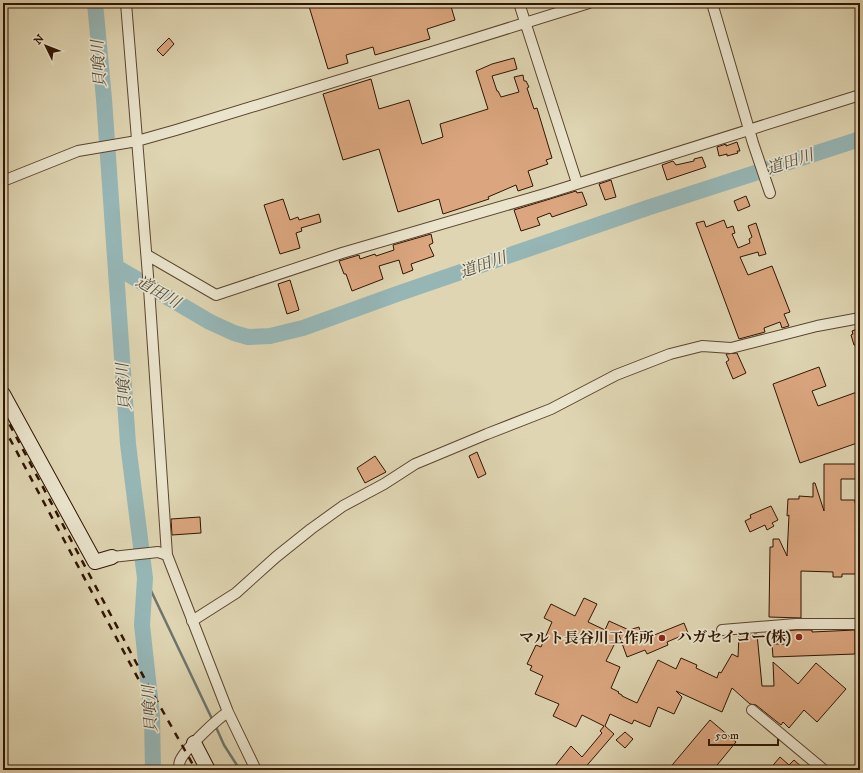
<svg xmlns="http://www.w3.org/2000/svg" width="863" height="773" viewBox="0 0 863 773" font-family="'IM FELL DW Pica','Noto Serif JP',serif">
  <rect width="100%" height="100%" fill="#dfd5b2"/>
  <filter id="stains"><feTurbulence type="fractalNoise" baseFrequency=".005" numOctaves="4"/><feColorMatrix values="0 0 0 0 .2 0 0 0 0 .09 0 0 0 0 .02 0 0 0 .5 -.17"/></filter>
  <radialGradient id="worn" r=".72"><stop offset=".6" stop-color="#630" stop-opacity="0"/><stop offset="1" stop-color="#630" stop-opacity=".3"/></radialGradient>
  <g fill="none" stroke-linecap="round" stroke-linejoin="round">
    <path stroke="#6d756e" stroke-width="2.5" d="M145,578L213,721
      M215,725L224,745L240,770"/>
    <path stroke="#96b6b6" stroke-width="16" d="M95,3L104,99L128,444L145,578L142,625L152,716L153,770
      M116,267L210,322L234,333L248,337L270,336L303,328L397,294L647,208L860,139"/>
  </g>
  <path fill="#dba67f" stroke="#301402" d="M308,3H450L455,20L427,29L430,39L375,55L373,47L346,55L348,63L328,69Z
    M169,38L174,44L163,56L157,50Z
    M514,58L517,69L492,76L497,91H498L501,97L519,92L514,77L523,75L524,81H526L529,87L527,88L534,109L537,108L552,158L546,160L548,164L528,171L533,186L518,191L516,185L488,197L489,199L443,214L439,199L398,212L379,149L343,160L323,94L371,79L379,109L409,100L422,144L443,137L440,124L488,109L476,71L492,64Z
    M737,142L740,151H737L738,153L727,156V154L719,156L717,147L726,144V146Z
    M702,157L706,167L667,180L662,165L673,161L676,165L694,161V159Z
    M611,180L616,197L605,200L599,184Z
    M576,191L577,193L582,192L587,205L552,217L550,213L537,218L540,225L521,231L514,210Z
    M746,196L750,206L738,211L734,201Z
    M283,199L290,220L298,217L299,220L319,214L321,222L301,228L302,231L296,233L300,248L280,254L264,205Z
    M724,220L727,228L733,226L735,233L732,234L738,248L750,243L749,239L752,237L748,226L756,223L766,254L759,256L758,252L740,257L748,275L772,266L790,312L784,314L789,326L782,328L780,322L764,328L765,332L739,339L696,223L704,221L706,227Z
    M431,234L433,243L429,245L434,256L411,264L413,270L403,274L399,260L379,266L383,279L352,291L346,274H344L339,261L359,255L360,259L375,254L376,256L394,250L393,245Z
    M290,280L299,310L287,314L278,284Z
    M860,328V351L859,352L857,345H854L851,335L853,334L852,331Z
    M737,353L746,373L733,379L726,362L729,360L726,354Z
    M819,367L826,386L812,391L818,406L857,392L860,401V442L800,463L773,384Z
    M477,452L486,474L478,478L469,456Z
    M375,456L386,472L365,483L357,468Z
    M824,464H860V479H841V500H855V503L860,504V558H858L859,574H842V577H833V572L801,571V618L769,617L770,547H773V539H779L787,556L789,515L787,516L788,499H799V496L813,497V483H815L824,511Z
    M771,506L778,520L772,523L774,526L767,530L765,525L750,532L745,521L751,518L750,515Z
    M200,517L201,533L172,535L171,519Z
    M584,598L597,604L588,622L605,630L609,621L629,630L639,627L642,640L684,623L688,633L667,642L668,645L647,654L645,650L627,657L619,635L606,661L620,667L611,688L619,692L618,693L622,695V696L637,703L658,660L676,669L681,658L697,665L696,668L717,678L719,672L721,673L732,654L738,657L739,635L757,634L762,686H774L773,662L798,684L816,663L846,689L817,722L804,710L789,728L783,722L781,725L756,705L750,704L732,688L722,712L676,691L682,697L674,714L658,707L650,727L634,720L632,724L610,714L605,726L614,734L583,770H561L555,766L571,746L582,757L602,733L600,731L604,726L582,715L576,727L553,716L559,704L535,694L543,676L530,670L532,666L527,664L536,645L541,647L552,622L544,618L551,604L575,616Z
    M796,630H812V632L855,630V654L773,657L772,644H787L786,631Z
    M710,720L736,742L713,770H668Z
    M625,732L633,739L625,748L616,740Z
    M780,757L789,765L794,760L805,770H769Z"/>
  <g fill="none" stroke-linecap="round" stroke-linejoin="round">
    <defs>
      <path id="street" d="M126,3L149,288L167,555L228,712L256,770
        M519,3L577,183
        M712,3L753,143L770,193
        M3,181L78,151L137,141L176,130L435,51L589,3
        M147,255L216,295L342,253L548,193L860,95
        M112,557L158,552L167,555
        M192,621L236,593L276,557L311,529L343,506L384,484L415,464L487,434L551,409L616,375L670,354L702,346L731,348L817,326L860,318
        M722,630L796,624H860
        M752,710L824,770
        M179,770C179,767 179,763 180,761C184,750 217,719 228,712"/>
      <path id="secondary" d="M3,394L95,562L112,557
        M194,743L208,770"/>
    </defs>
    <use href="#street" stroke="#5c442e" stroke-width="12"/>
    <use href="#secondary" stroke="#301402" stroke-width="16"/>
    <use href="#street" stroke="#eae4cd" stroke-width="10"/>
    <use href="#secondary" stroke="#eae4cd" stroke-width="14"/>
    <path stroke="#301402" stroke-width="2.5" stroke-dasharray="7 7" stroke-linecap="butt" d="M3,412L148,685L196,770
      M3,426L148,697"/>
  </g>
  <g fill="#8f2418" stroke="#eae4cd" stroke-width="1.5">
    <circle cx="799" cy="637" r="4"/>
    <circle cx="662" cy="638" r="4"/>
  </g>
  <g text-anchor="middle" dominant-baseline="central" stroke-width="3.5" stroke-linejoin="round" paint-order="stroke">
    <g font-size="15" font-weight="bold" fill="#301402" stroke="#eae4cd" text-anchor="end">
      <text x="791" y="637">ハガセイコー(株)</text>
      <text x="654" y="638">マルト長谷川工作所</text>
    </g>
    <g font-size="16" font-style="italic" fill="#544d41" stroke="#eae4cd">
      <text transform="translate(99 64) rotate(-94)">貝喰川</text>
      <text transform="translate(790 162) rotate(-18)">道田川</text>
      <text transform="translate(483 265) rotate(-19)">道田川</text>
      <text transform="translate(158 292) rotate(30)">道田川</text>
      <text transform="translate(124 387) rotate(-94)">貝喰川</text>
      <text transform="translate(150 709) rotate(-94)">貝喰川</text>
    </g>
  </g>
  <rect width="863" height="773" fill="none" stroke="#dfd5b2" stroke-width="16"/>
  <rect x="4" y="4" width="855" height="765" fill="none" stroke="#301402" stroke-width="2"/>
  <rect x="8" y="8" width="847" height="757" fill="none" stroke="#301402"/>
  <g transform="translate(46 46) rotate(313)" stroke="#eae4cd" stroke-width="3" paint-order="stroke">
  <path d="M0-3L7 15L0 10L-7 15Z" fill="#301402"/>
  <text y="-6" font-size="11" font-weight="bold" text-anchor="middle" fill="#301402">N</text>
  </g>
  <path d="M709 739v6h69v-6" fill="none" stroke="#301402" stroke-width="2"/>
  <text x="715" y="739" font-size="12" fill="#301402" stroke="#eae4cd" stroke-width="3" paint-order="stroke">50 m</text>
  <rect width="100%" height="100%" filter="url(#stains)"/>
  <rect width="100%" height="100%" fill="url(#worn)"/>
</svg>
